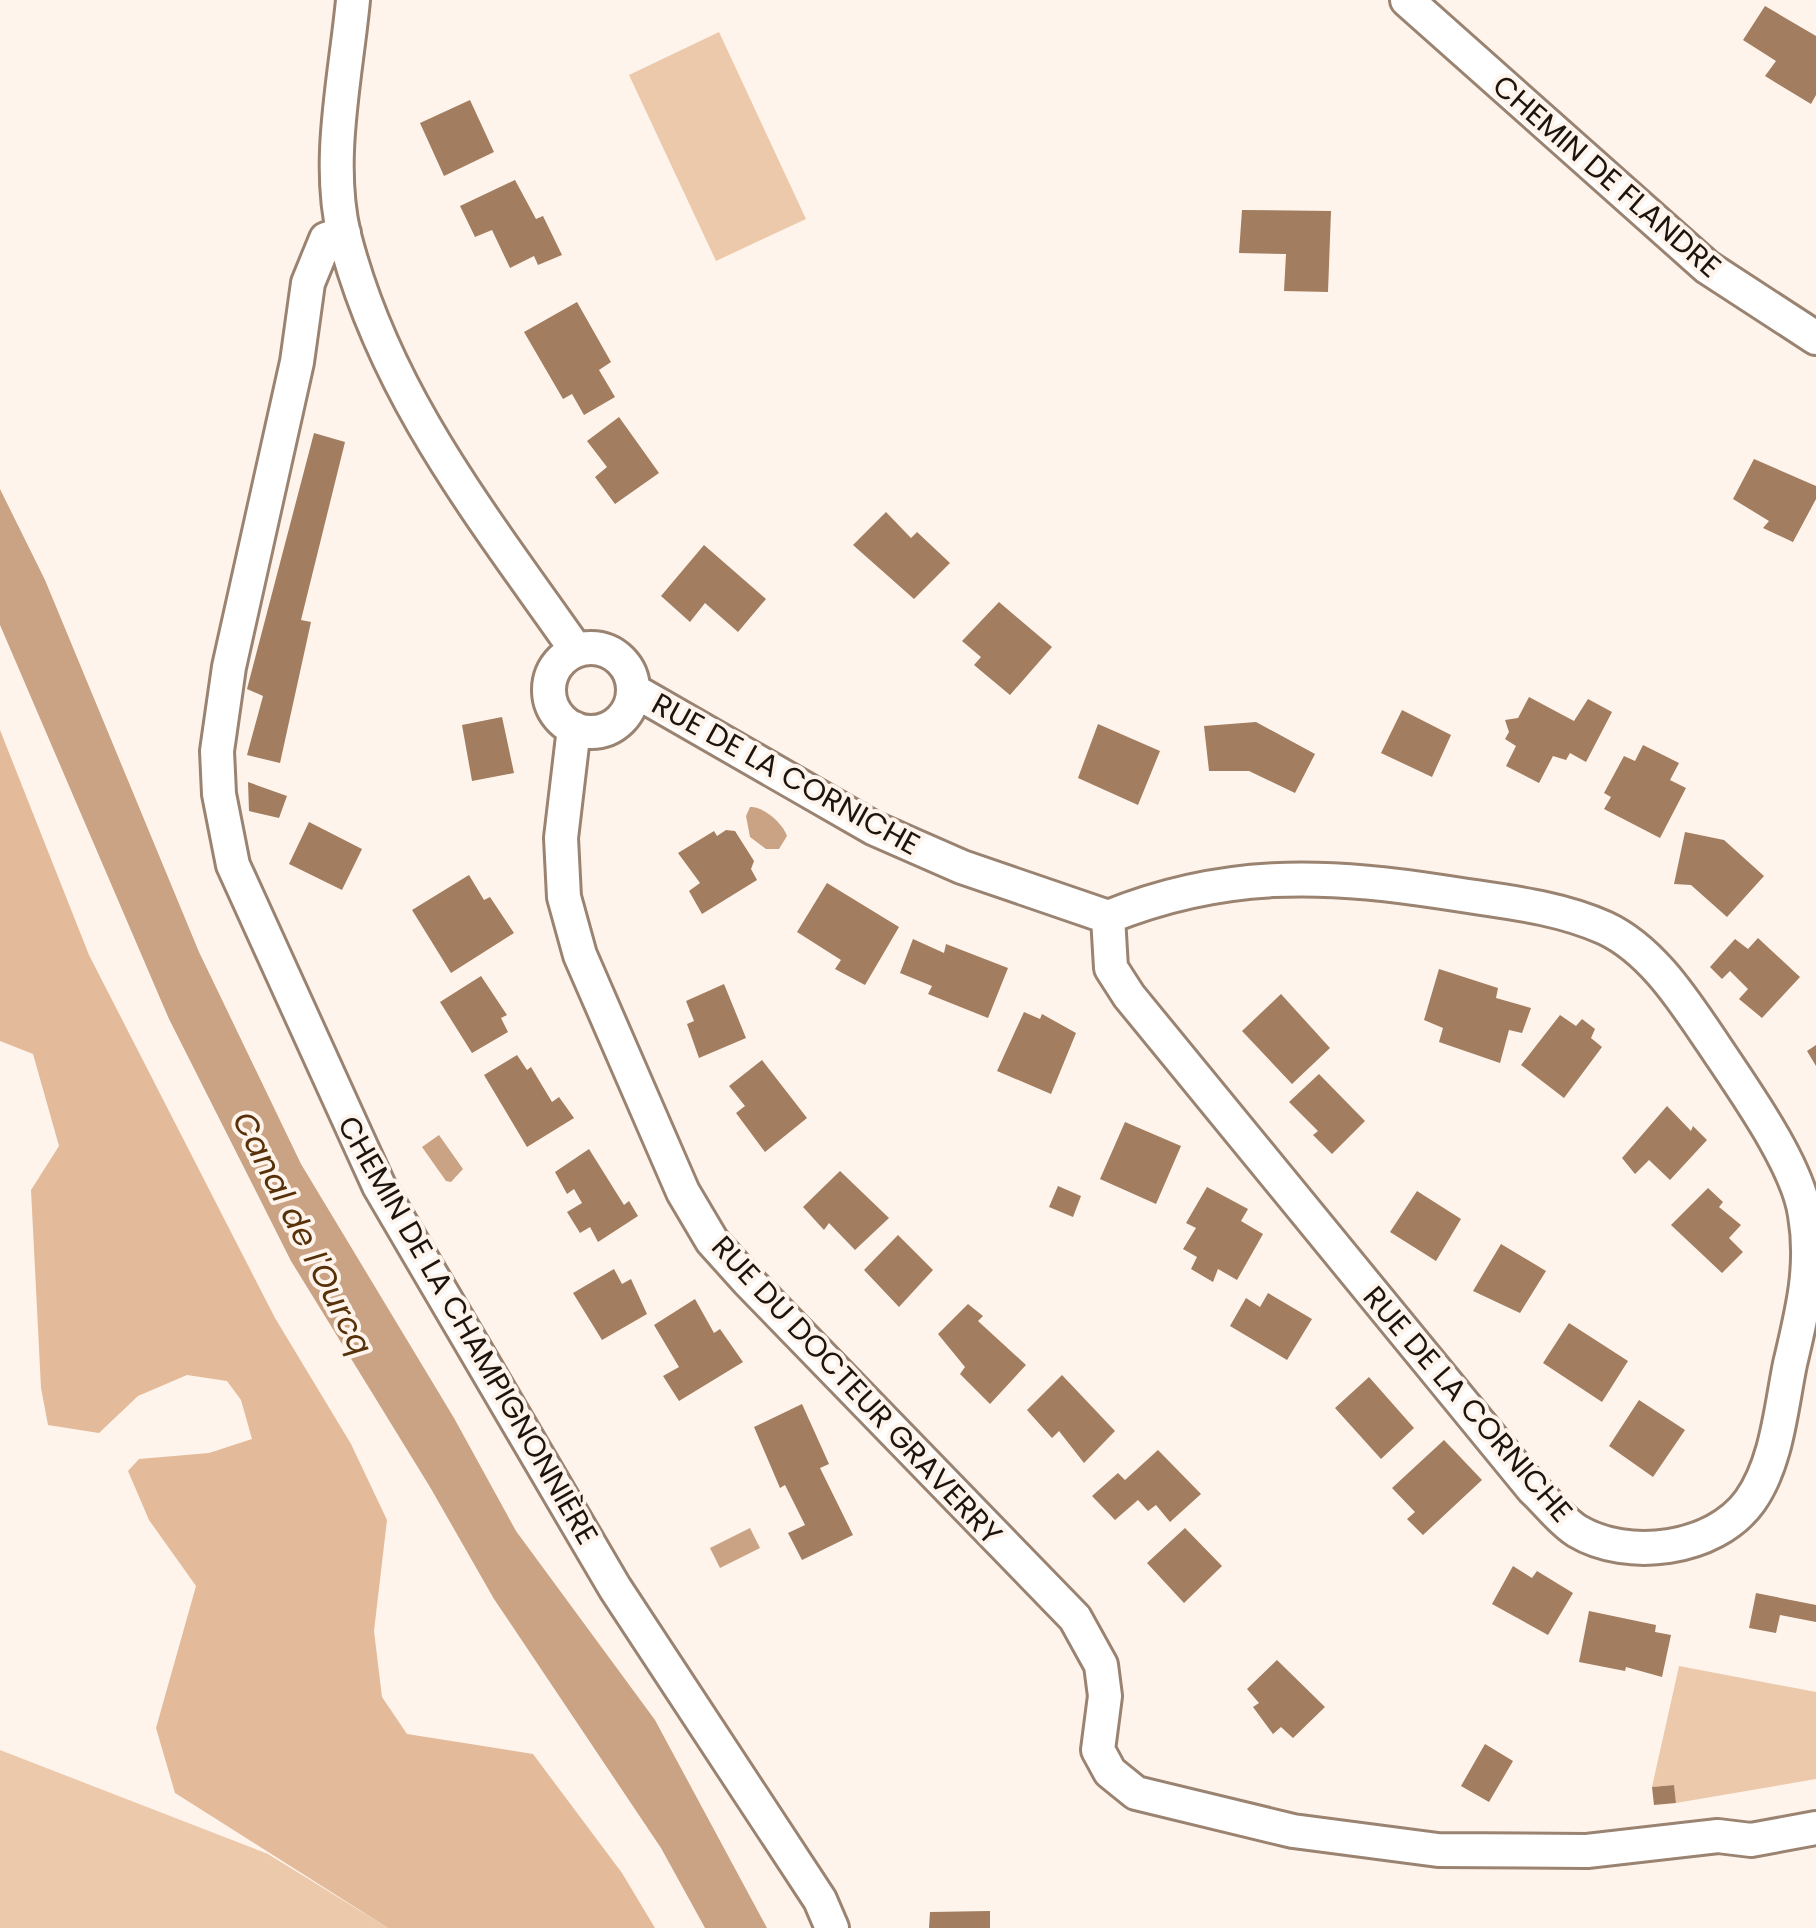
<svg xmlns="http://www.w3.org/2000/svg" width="1816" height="1928" viewBox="0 0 1816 1928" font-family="Poppins,sans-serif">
  <rect width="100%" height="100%" fill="#fef4ec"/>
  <path fill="#edc9ac" d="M719,32L806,219L716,261L629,75Z
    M1679,1666L1816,1692V1779L1676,1803L1674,1785L1652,1787Z
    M0,1750L268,1854L388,1928H0Z"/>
  <path fill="#e3bb9b" d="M0,730L89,955L275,1318L351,1444L387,1520L374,1631L382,1697L407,1734L533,1754L622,1873L655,1928H388L175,1793L156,1728L196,1586L149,1520L128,1471L139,1459L209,1453L252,1439L241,1400L227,1381L187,1375L138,1396L99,1433L48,1425L41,1388L31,1190L59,1146L33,1054L0,1041Z"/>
  <path fill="#caa384" d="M0,489L45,580L199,952L301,1164L454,1418L516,1531L655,1720L767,1928H705L661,1848L494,1599L430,1487L291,1261L169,1019L0,625Z
    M750,807C763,806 783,823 787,836L779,849H766L750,837L746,816Z
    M439,1135L463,1169L451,1182L446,1181L422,1147Z
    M750,1528L760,1548L720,1568L710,1548Z"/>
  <path fill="#a27d5f" d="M1765,6L1816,36V95L1811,104L1765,76L1776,61L1743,40Z
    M470,100L494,152L444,176L420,123Z
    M515,180L536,219L543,216L562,255L538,265L534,256L510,268L492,230L475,237L460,206Z
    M1242,210L1331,211L1328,292L1284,291L1286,254L1239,253Z
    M577,302L611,362L599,370L615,397L584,415L572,394L563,399L524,332Z
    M619,417L659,473L615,504L595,477L607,467L587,441Z
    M314,433L345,442L301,620L311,622L280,763L247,755L263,696L247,689Z
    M1754,459L1816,486V499L1793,542L1763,528L1769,521L1733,499Z
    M886,512L911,538L917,532L950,563L914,599L853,545Z
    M704,545L766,599L738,632L705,603L690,622L661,596Z
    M999,602L1052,647L1010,695L974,665L981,657L962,641Z
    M1529,697L1574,721L1588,699L1612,712L1586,762L1570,753L1566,760L1553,756L1539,783L1506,766L1516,746L1505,739L1509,732L1505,720L1518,718Z
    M1402,710L1451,735L1432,777L1381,753Z
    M502,717L514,773L472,781L462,725Z
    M1256,722L1315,754L1295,793L1249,771H1209L1204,726Z
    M1098,724L1160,751L1138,805L1078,778Z
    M1643,745L1679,763L1670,780L1686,788L1660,838L1604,809L1611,797L1604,793L1624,756L1635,761Z
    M248,782L287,796L279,818L249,811Z
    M309,822L362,849L342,890L289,864Z
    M726,830L735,831L754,861L751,869L757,880L702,914L689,891L700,883L678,853L714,831L717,836Z
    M1685,832L1724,840L1764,876L1727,917L1691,885L1674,884Z
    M469,875L484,900L490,897L514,933L451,973L412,910Z
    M827,883L899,927L865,985L835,969L841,960L797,932Z
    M1758,938L1800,977L1762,1018L1739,999L1748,989L1730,971L1722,979L1710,967L1735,939L1748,949Z
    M913,939L944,953L946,944L1008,968L988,1018L928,994L932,986L900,973Z
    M1439,969L1498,988L1496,998L1531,1008L1522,1033L1509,1030L1500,1063L1439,1042L1443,1028L1424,1020Z
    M481,976L507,1015L501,1018L508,1032L472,1053L440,1002Z
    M724,984L746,1038L699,1058L687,1024L694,1021L686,1001Z
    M1281,994L1330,1048L1292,1084L1242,1031Z
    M1024,1012L1040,1019L1042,1014L1076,1033L1051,1094L997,1071Z
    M1560,1015L1576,1026L1582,1019L1595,1029L1591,1038L1602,1047L1564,1098L1521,1065Z
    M1816,1045V1066L1807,1051Z
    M517,1055L527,1070L531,1067L552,1102L559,1097L574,1118L527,1147L484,1075Z
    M762,1060L807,1118L765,1152L736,1113L745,1106L729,1086Z
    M1319,1074L1365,1121L1332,1154L1313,1135L1318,1131L1289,1102Z
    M1667,1106L1691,1131L1693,1126L1707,1140L1670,1180L1649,1160L1635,1174L1622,1158Z
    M1125,1122L1181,1146L1156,1204L1100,1179Z
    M589,1149L624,1205L629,1201L638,1216L598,1242L590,1227L580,1233L567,1212L582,1203L574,1189L567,1194L555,1172Z
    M840,1171L889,1218L855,1250L829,1223L824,1230L803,1207Z
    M1058,1186L1081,1196L1073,1217L1049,1207Z
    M1207,1187L1248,1209L1241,1221L1263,1234L1237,1280L1218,1269L1213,1282L1191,1269L1197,1257L1183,1249L1196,1228L1186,1223Z
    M1708,1188L1723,1202L1719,1207L1741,1225L1729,1238L1743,1252L1722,1273L1671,1225Z
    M1417,1191L1461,1219L1436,1261L1390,1232Z
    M898,1235L933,1270L899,1307L864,1270Z
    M1501,1244L1546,1271L1520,1313L1473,1291Z
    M614,1269L622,1284L631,1279L647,1314L602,1340L573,1293Z
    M1268,1293L1312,1319L1287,1360L1230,1326L1246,1298L1260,1307Z
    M695,1299L714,1333L720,1329L743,1362L679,1401L663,1376L679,1367L654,1325Z
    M968,1304L983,1316L978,1321L1026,1365L990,1404L960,1374L965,1367L938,1334Z
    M1569,1323L1628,1361L1602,1402L1543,1363Z
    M1062,1375L1115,1431L1084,1463L1059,1431L1052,1438L1027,1410Z
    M1369,1377L1414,1428L1381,1459L1335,1408Z
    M1639,1400L1685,1430L1653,1477L1609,1446Z
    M802,1404L829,1464L820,1468L853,1535L802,1560L788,1533L805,1525L785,1485L780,1488L754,1427Z
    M1444,1440L1482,1480L1423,1535L1407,1519L1415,1512L1392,1488Z
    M1158,1450L1201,1494L1170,1522L1156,1505L1148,1511L1138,1500L1115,1520L1092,1496L1118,1473L1125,1480Z
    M1185,1528L1222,1566L1184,1603L1147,1563Z
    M1513,1566L1532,1578L1537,1571L1573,1593L1548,1635L1492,1604Z
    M1756,1593L1816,1605V1622L1780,1615L1776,1633L1749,1628Z
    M1589,1611L1656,1625L1655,1632L1671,1635L1662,1677L1626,1667L1625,1671L1579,1662Z
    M1277,1660L1325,1707L1293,1738L1281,1727L1273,1734L1253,1707L1259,1703L1247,1689Z
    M1485,1744L1513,1761L1489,1802L1461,1786Z
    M1674,1785L1676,1803L1654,1805L1652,1787Z
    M990,1911V1928H929L930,1912Z"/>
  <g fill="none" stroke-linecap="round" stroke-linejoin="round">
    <defs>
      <path id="minor" d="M353,0C346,75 326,161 344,235C385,396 483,517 576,650
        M1407,0L1707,267L1816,338
        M344,233L326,239L308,283L297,362L229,667L217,751L219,794L233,865L379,1186L615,1588L820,1900L832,1928
        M549 690a42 42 0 1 1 84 0a42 42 0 1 1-84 0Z
        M633,690L873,828L962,867L1108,917C1221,871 1323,873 1442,892C1496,901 1554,905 1605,928C1652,950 1684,1001 1712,1042C1741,1086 1798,1164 1805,1215C1814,1267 1802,1313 1790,1364C1781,1408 1777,1463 1750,1501C1714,1551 1627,1561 1577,1531C1561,1521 1547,1502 1533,1489L1129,996L1111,968L1108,917
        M574,728L561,838L564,897L580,955L683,1192L712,1241L748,1281L1075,1618L1101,1665L1105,1696L1098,1750L1110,1772L1136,1793L1293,1831L1438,1850L1587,1851L1718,1836L1751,1840L1816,1828"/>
    </defs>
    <use href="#minor" stroke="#9a8371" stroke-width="38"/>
    <use href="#minor" stroke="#fff" stroke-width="32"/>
  </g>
  <g text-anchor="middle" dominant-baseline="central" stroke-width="8" stroke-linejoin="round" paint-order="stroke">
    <g font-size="30" fill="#1d140d" stroke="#fef4ec">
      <text transform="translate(1607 176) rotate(41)">CHEMIN DE FLANDRE</text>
      <text transform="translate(786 774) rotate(29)">RUE DE LA CORNICHE</text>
      <text transform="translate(468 1330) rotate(60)">CHEMIN DE LA CHAMPIGNONNIÈRE</text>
      <text transform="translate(857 1390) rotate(47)">RUE DU DOCTEUR GRAVERRY</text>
      <text transform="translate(1468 1404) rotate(49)">RUE DE LA CORNICHE</text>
    </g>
    <g font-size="32" font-style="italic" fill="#57310a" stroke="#fef4ec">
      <text transform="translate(303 1233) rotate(63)">Canal de l'Ourcq</text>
    </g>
  </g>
</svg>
